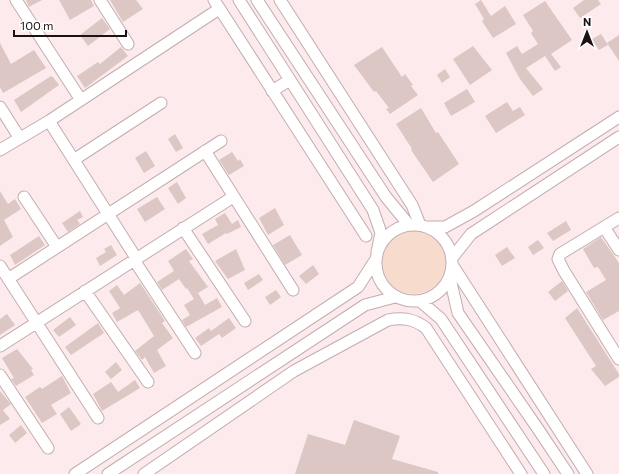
<svg xmlns="http://www.w3.org/2000/svg" width="619" height="474" viewBox="0 0 619 474" font-family="Commissioner,sans-serif">
  <rect width="100%" height="100%" fill="#fceaec"/>
  <path fill="#f7dbcd" d="M382 262a32 32 0 1 1 64 0a32 32 0 1 1-64 0Z"/>
  <path fill="#ddc7c4" d="M26,0H42L29,7Z
    M59,0H91L94,6L70,20Z
    M110,0H136L143,9L123,22Z
    M481,0L491,16L505,6L516,24L493,38L482,21L484,19L475,4Z
    M584,0H598L601,4L580,18L573,8Z
    M545,1L572,40L551,54L561,67L555,71L545,56L526,68L543,89L533,96L520,79L506,53L517,46L522,54L538,44L531,33L533,31L523,15Z
    M102,18L110,29L88,46L80,35Z
    M601,34L608,45L599,50L592,39Z
    M619,35V61L607,43Z
    M0,43L11,64L34,50L46,68L3,93L0,87Z
    M473,46L492,70L470,85L453,59Z
    M121,47L128,56L85,88L77,76L98,62L100,64Z
    M382,47L402,77L405,74L413,85L411,86L418,95L390,114L386,109L389,108L376,91L374,92L354,65Z
    M445,69L450,77L442,83L437,75Z
    M51,76L53,77L59,85L21,112L14,100Z
    M467,89L475,102L451,116L444,103Z
    M507,102L513,111L520,107L525,115L496,133L485,116Z
    M421,108L436,133L438,132L459,164L433,182L411,150L412,149L396,124Z
    M175,134L183,148L176,152L168,139Z
    M146,151L155,166L144,173L135,158Z
    M232,152L238,161L240,159L244,166L229,175L219,160Z
    M177,182L186,198L178,204L168,188Z
    M0,191L8,204L15,199L21,209L4,220L13,237L0,246Z
    M157,197L165,209L145,222L137,209Z
    M275,208L284,225L268,235L259,218Z
    M80,211L83,217L77,220L80,224L68,232L62,223Z
    M225,213L232,224L238,220L241,227L227,234L226,233L208,244L202,234L218,225L215,219Z
    M566,221L571,230L553,241L547,233Z
    M290,235L302,255L285,265L273,245Z
    M39,236L45,245L15,265L10,255Z
    M601,237L619,263V311L603,320L586,292L606,280L598,267L594,268L583,249Z
    M538,240L544,248L533,255L528,247Z
    M111,245L117,255L100,266L96,258L106,252L104,249Z
    M507,247L515,258L502,266L495,255Z
    M186,249L193,259L189,261L208,287L198,293L205,305L217,298L222,307L186,327L182,320L190,315L184,305L194,299L187,288L186,289L179,279L162,290L157,282L174,271L168,261Z
    M236,249L245,270L228,279L215,261Z
    M313,265L319,274L306,284L299,276Z
    M259,274L263,280L248,290L244,283Z
    M562,281L568,291L555,301L548,292Z
    M140,283L165,321L162,323L173,338L157,350L166,366L154,373L145,357L142,360L135,351L154,336L138,310L117,322L112,313L120,308L109,291L117,285L124,295Z
    M276,290L281,297L270,305L265,297Z
    M577,308L619,374V377L605,386L591,369L596,366L565,318Z
    M7,314L15,325L0,335V319Z
    M70,317L76,325L59,337L53,330Z
    M229,318L236,328L222,338L219,334L201,346L195,338L209,328L211,331Z
    M98,323L104,333L71,355L65,347Z
    M17,349L33,369L31,370L34,375L16,386L11,379L14,378L2,358Z
    M116,362L122,370L111,379L105,372Z
    M62,376L71,393L51,405L57,414L42,423L25,397L40,387L42,389Z
    M135,380L140,388L102,411L93,394L111,382L118,392Z
    M0,391L11,404L3,410L10,419L0,425Z
    M69,407L81,424L71,431L60,414Z
    M354,420L400,436L392,459L438,472V474H295L308,434L345,445Z
    M21,425L27,433L15,443L9,435Z"/>
  <g fill="none" stroke-linecap="round" stroke-linejoin="round">
    <defs>
      <path id="minor" d="M16,0L81,100
        M100,0L128,44
        M214,0L366,236
        M239,0L373,210L381,233L377,252
        M257,0L386,197L409,225
        M280,0L412,205L420,225
        M272,91L290,80
        M0,107L19,137
        M49,121L136,258
        M0,150L49,121L219,9
        M205,151L293,290
        M75,159L161,103
        M24,197L57,247
        M619,218L560,254L558,259L564,271L619,359
        M376 263a38 38 0 1 1 76 0a38 38 0 1 1-76 0Z
        M429,227H445L474,211L619,117
        M604,227L619,250
        M183,228L245,321
        M452,258L471,234L619,137
        M134,260L195,353
        M0,266L98,418
        M453,266L587,474
        M450,278L458,313L538,429L568,474
        M8,279L221,141
        M85,291L148,382
        M420,301L441,319L544,474
        M0,346L233,197
        M0,375L48,448
        M75,474L358,287L376,259
        M108,474L365,305L395,297
        M144,474L294,371L388,320C403,317 414,319 426,328L521,474"/>
    </defs>
    <use href="#minor" stroke="#c2adaf" stroke-width="13"/>
    <use href="#minor" stroke="#fff" stroke-width="11"/>
  </g>
  <g transform="translate(587 32)" stroke="#ffffff" stroke-width="3" paint-order="stroke">
  <path d="M0-3L7 15L0 10L-7 15Z" fill="#1a1213"/>
  <text y="-6" font-size="11" font-weight="bold" text-anchor="middle" fill="#1a1213">N</text>
  </g>
  <path d="M14 30v6h112v-6" fill="none" stroke="#1a1213" stroke-width="2"/>
  <text x="20" y="30" font-size="12" fill="#1a1213" stroke="#ffffff" stroke-width="3" paint-order="stroke">100 m</text>
</svg>
